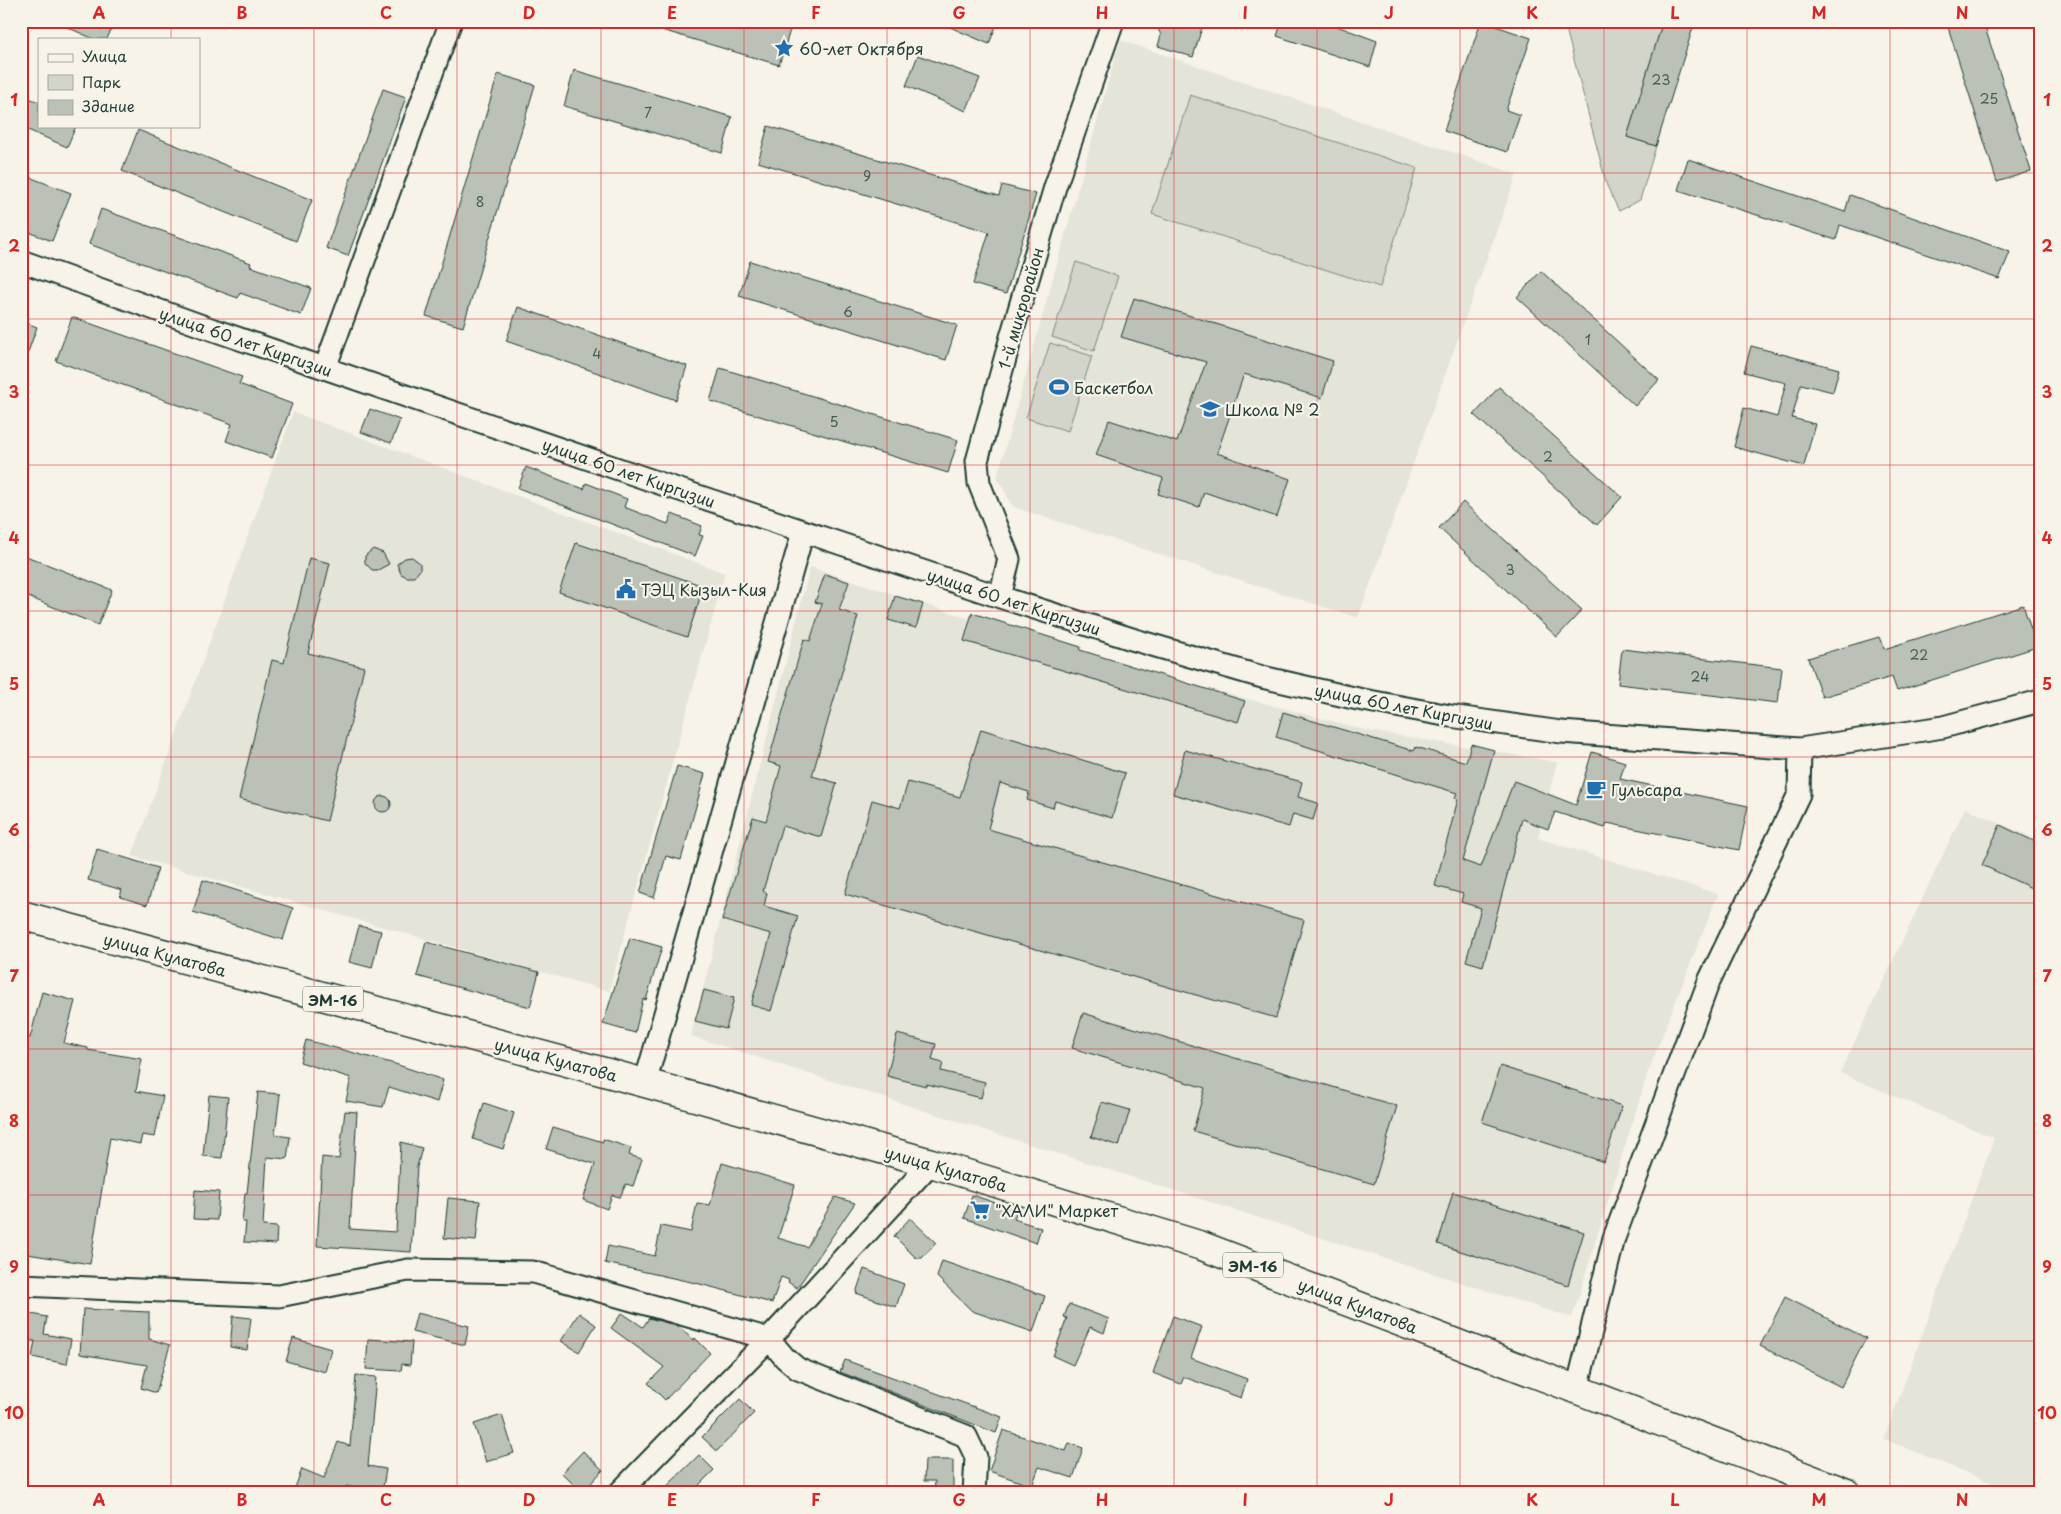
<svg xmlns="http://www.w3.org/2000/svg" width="2061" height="1514" viewBox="0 0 2061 1514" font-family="'Playpen Sans',sans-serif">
  <rect width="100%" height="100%" fill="#f7f3e8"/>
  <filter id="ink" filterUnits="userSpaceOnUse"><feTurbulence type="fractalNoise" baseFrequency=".02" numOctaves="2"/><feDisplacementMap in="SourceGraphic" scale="10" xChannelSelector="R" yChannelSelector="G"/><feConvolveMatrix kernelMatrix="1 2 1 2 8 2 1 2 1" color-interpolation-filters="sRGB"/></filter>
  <g filter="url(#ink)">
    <path fill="#e5e4d9" d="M1120,40L1517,174L1358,618L1013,507L997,477Z
      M293,412L725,573L609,991L132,856Z
      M810,567L1088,657L1370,731L1557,762L1538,838L1718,894L1648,1072L1572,1318L691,1036Z
      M1965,808L2040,841V1493H2016L1884,1439L1994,1138L1840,1073Z"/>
    <path fill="#d3d5ca" stroke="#79897f" d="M1564,21H1663L1627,137L1656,146L1640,200L1619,211L1607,186Z
      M1190,95L1417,168L1380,287L1152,214Z
      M1076,262L1118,276L1094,351L1052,337Z
      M1050,343L1092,356L1068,431L1026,418Z"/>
    <path fill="#bbc1b6" stroke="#1f3d34" d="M53,21H115L107,39H94Z
      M645,21H760L790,30L779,65L645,25Z
      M936,21H998L989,44Z
      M1154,21H1204L1193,57L1158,46L1161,35Z
      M1282,21H1339L1337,26L1377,41L1370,67L1277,36Z
      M1481,21L1531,38L1506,110L1520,115L1507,152L1444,131Z
      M1663,21H1695L1656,146L1627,137Z
      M1957,21H1983L2031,171L1997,182L1947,24Z
      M918,55L980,78L966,111L906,86Z
      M574,70L732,117L722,153L564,106Z
      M498,74L535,85L463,327L426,316Z
      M383,89L406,97L348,256L326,248Z
      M21,95L39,102V126H76L67,147L21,127Z
      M768,126L999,196L1002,185L1036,194L1006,294L973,284L989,232L758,162Z
      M138,130L312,200L296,241L122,171Z
      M1688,159L1845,212L1850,195L2010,252L1999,279L1840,225L1836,240L1678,190Z
      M21,174L71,193L52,241L21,229Z
      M101,209L251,263L250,266L311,288L301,315L240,293L238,298L89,244Z
      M750,261L957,325L946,360L739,296Z
      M1541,271L1659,380L1635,406L1517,297Z
      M1134,298L1333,361L1322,398L1244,374L1217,453L1290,479L1277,517L1204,492L1199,507L1158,494L1163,478L1096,455L1109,420L1177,442L1206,362L1121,337Z
      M518,307L687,366L676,400L506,341Z
      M72,317L242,377L239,384L292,404L272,458L226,441L232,424L56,361Z
      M21,321L37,327L23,366L21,365Z
      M1751,346L1839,369L1833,392L1801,384L1792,418L1815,424L1804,466L1734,447L1744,408L1777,417L1786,383L1744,372Z
      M720,368L958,440L948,473L710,401Z
      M1499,387L1622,497L1597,525L1474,415Z
      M370,409L400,420L391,443L361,432Z
      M526,467L584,489L586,483L627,499L624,507L668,524L672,514L702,526L699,535L703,536L695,556L518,488Z
      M1463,502L1582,610L1557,637L1439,528Z
      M576,543L704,586L687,637L559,592Z
      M373,549L383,553L389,564L378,570H372L365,563V556Z
      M21,554L112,590L98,625L21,594Z
      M412,557L420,563V570L414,577H407L401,574L397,564L405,558Z
      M309,558L330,563L308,653L364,667L327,821L239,799L272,660L284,663Z
      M825,574L849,582L839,610L858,616L812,776L837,783L821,837L782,826L763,891L767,893L764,906L798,916L771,1011L751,1005L771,934L722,920L753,817L766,821L781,766L768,762L804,639L810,641L822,604L815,602Z
      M895,596L923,604L916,628L888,620Z
      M2023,605L2037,647L1897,691L1892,677L1822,697L1808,658L1879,637L1884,649Z
      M972,613L1081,647L1080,650L1245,701L1238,722L964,641Z
      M1622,649L1782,668L1778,703L1618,684Z
      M1283,712L1414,751L1416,747L1466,762L1471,744L1494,750L1463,861L1481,867L1514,781L1576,805L1592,752L1625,762L1620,779L1748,806L1739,850L1607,823L1605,828L1555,812L1548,829L1522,819L1483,966L1466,961L1481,908L1461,902L1463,894L1435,886L1458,799L1455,798L1457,793L1276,737Z
      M981,729L1125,773L1112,818L1055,801L1053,808L1027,800L1029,792L1000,783L988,829L1304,920L1276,1018L845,894L872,800L900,808L908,782L960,797Z
      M1185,750L1302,782L1298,797L1318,803L1313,820L1293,814L1289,827L1173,794Z
      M677,766L705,774L681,860L666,856L654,898L640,893Z
      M375 804a8 8 0 1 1 16 0a8 8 0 1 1-16 0Z
      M2000,825L2040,844V892L1982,865Z
      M97,849L158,868L147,905L120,897L122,890L88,880Z
      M203,880L293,908L283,940L193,912Z
      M359,926L381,931L372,968L349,962Z
      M630,938L662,947L646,1000L643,999L635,1033L603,1024Z
      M426,942L539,972L530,1007L417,976Z
      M704,990L734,998L726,1029L695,1021Z
      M42,992L75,1001L64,1043L88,1048V1050L142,1059L136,1091L163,1096L155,1137L142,1135L140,1144L110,1138L90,1264L21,1253V1037L30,1038Z
      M1083,1013L1397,1106L1374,1184L1193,1131L1205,1088L1072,1048Z
      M897,1034L936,1044L932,1060L943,1063L941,1071L985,1082L981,1098L927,1084L926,1086L887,1076Z
      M306,1040L395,1064L443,1080L437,1102L389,1087L383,1107L346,1101L351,1078L300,1062Z
      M1500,1066L1622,1106L1604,1162L1482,1122Z
      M258,1092L280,1094L275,1135L290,1137L287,1159L267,1157L263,1226L277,1227L276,1244L244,1242L246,1222H242L245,1193H247Z
      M209,1095L228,1097L222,1158L203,1156Z
      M1102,1102L1130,1110L1119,1146L1091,1137Z
      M484,1103L514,1113L503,1149L473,1139Z
      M345,1111L357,1112L350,1229L396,1232L401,1142L422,1148L417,1167L411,1252L317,1246L322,1157L339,1159Z
      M553,1127L603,1142V1139L631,1148L629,1155L642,1159L633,1186L626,1184L620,1197L612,1195L607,1209L583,1200L595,1164L546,1149Z
      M722,1163L795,1185L778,1238L807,1247L835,1197L855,1203L797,1288L788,1282L789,1280L781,1277L772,1303L700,1284L605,1263L608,1246L655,1256L661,1226L691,1232L697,1203L710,1205Z
      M195,1190L219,1192L217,1220L193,1219Z
      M1453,1192L1584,1232L1568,1285L1438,1244Z
      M972,1195L1017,1210L1014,1219L1041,1228L1036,1243L964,1218Z
      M448,1198L480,1201L476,1241L444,1238Z
      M910,1218L936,1243L922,1258H916L894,1236Z
      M942,1261L1045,1296L1033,1332L972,1311L937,1277Z
      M864,1269L904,1284L896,1307L856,1293Z
      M1785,1297L1866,1338L1841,1387L1760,1346Z
      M1069,1304L1109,1319L1104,1333L1090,1327L1073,1365L1053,1356L1067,1318L1064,1317Z
      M83,1309L149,1312V1339L170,1345L156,1393L141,1388L147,1365L80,1354Z
      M21,1312L47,1317L44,1334L71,1339L67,1364L32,1357L35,1341L21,1339Z
      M417,1313L469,1326L465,1345L412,1332Z
      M579,1313L596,1325L579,1352L561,1341Z
      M622,1313L643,1327L649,1318L678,1326L693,1340L695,1338L710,1353L665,1400L648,1383L664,1367L611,1328Z
      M233,1316L251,1318L247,1350L230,1347Z
      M1173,1316L1202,1327L1191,1358L1247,1379L1241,1398L1184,1377L1181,1384L1153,1373Z
      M293,1338L331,1349L325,1372L286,1361Z
      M368,1339L412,1342L410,1365L402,1364L401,1371L366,1369Z
      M845,1360L1002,1417L996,1433L840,1372Z
      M356,1375L376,1377L368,1466L386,1469L382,1493L346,1486L344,1493L327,1488L325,1493H293L302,1469L324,1478L338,1442L350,1446Z
      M740,1399L754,1413L717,1451L702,1437Z
      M502,1415L514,1453L486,1462L474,1424Z
      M1003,1430L1066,1451L1069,1443L1083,1448L1073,1478L1039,1467L1032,1486L989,1471Z
      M583,1451L603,1470L582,1493L562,1473Z
      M699,1455L714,1470L691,1493H660Z
      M925,1460H953V1493H934L935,1481H924Z"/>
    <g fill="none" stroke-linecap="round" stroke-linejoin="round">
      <defs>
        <path id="minor" d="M21,261L205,327L662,484L1000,597L1135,640L1262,677L1358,699L1450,716L1561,732L1800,749L1943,727L2040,701
          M325,368L451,21
          M1000,597L1009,559L979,483L977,461L1011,337L1055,187L1113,21
          M645,1083L803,532
          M21,1285L279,1296L408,1270L533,1272L769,1339L785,1358L798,1369L966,1436L976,1457L974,1493
          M1577,1389L1614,1238L1709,981L1799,794L1800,749
          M619,1493L769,1339L931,1163"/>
        <path id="highway" d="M21,915L645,1083L931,1163L1202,1246L1847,1493"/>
      </defs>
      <use href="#minor" stroke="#1f3d34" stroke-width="25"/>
      <use href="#highway" stroke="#1f3d34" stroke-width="31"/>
      <use href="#minor" stroke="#f7f3e8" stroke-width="21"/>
      <use href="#highway" stroke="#f7f3e8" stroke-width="28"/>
    </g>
  </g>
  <path fill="none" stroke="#d62828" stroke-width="1" stroke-opacity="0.55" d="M171,21V39M314,21V1493M457,21V1493M601,21V1493M744,21V1493M887,21V1493M1030,21V1493M1174,21V1493M1317,21V1493M1460,21V1493M1604,21V1493M1747,21V1493M1890,21V1493M171,126V1493M21,173H2040M21,319H2040M21,465H2040M21,611H2040M21,757H2040M21,903H2040M21,1049H2040M21,1195H2040M21,1341H2040"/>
  <defs>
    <symbol id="sight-bare" viewBox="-9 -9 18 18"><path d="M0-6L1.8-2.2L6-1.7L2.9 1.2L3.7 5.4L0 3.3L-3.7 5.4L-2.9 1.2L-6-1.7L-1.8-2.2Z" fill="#1f6fb2" stroke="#f7f3e8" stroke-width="2.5" paint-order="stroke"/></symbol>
    <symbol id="stadium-bare" viewBox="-9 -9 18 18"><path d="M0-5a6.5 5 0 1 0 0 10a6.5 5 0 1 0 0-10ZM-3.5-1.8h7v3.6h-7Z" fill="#1f6fb2" stroke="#f7f3e8" stroke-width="2.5" paint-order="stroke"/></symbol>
    <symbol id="school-bare" viewBox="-9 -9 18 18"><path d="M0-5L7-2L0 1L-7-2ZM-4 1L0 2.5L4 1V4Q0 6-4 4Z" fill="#1f6fb2" stroke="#f7f3e8" stroke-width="2.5" paint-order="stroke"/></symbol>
    <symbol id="civic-bare" viewBox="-9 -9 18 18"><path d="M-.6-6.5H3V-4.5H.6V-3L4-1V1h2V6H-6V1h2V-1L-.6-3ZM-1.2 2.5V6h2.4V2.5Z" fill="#1f6fb2" stroke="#f7f3e8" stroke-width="2.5" paint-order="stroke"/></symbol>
    <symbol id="cafe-bare" viewBox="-9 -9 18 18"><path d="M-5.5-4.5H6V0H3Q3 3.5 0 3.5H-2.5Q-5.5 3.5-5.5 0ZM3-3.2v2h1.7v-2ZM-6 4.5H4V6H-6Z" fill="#1f6fb2" stroke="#f7f3e8" stroke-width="2.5" paint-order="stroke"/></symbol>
    <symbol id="supermarket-bare" viewBox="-9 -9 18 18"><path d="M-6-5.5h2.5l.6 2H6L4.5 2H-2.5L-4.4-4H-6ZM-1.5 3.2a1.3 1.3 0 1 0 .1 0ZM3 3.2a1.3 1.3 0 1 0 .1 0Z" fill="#1f6fb2" stroke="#f7f3e8" stroke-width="2.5" paint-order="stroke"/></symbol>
  </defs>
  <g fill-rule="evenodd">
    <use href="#sight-bare" x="770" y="34" width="28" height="28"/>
    <use href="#stadium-bare" x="1045" y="373" width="28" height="28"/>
    <use href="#school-bare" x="1196" y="395" width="28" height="28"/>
    <use href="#civic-bare" x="612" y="575" width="28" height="28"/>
    <use href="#cafe-bare" x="1582" y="775" width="28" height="28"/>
    <use href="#supermarket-bare" x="966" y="1196" width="28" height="28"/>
  </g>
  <g text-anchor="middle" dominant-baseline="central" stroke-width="4.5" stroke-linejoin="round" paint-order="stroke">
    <g font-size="14" fill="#465e54">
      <text x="1661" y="79">23</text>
      <text x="1989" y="98">25</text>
      <text x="648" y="112">7</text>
      <text x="867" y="175">9</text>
      <text x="480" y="201">8</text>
      <text x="848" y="311">6</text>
      <text x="1588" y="339">1</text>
      <text x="597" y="353">4</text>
      <text x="834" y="421">5</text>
      <text x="1548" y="456">2</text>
      <text x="1510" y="569">3</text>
      <text x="1919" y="654">22</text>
      <text x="1700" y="676">24</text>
    </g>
    <g fill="#f7f3e8" stroke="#60746a" stroke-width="1">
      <rect x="303" y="986.5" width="60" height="25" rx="4"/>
      <rect x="1223" y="1252.5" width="60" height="25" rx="4"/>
    </g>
    <g font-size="15" font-weight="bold" fill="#1f3d34">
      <text x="333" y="999">ЭМ-16</text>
      <text x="1253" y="1265">ЭМ-16</text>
    </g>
    <g font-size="16" fill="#1f3d34" stroke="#f7f3e8" text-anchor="start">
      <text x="799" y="48">60-лет Октября</text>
      <text x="1074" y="387">Баскетбол</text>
      <text x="1225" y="409">Школа № 2</text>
      <text x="641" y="589">ТЭЦ Кызыл-Кия</text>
      <text x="1611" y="789">Гульсара</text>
      <text x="995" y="1210">"ХАЛИ" Маркет</text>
    </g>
    <g font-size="16" fill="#1f3d34" stroke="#f7f3e8">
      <text transform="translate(1020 308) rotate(-74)">1-й микрорайон</text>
      <text transform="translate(246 341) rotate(19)">улица 60 лет Киргизии</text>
      <text transform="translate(629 472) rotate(19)">улица 60 лет Киргизии</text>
      <text transform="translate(1014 601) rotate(18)">улица 60 лет Киргизии</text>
      <text transform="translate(1404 706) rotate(11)">улица 60 лет Киргизии</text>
      <text transform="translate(165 954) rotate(15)">улица Кулатова</text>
      <text transform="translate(556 1059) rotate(15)">улица Кулатова</text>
      <text transform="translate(946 1168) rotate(16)">улица Кулатова</text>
      <text transform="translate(1358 1305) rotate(21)">улица Кулатова</text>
    </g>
  </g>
  <rect width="2061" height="1514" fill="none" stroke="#f7f3e8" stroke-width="55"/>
  <rect x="38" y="38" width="162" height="90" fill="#f7f3e8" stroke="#a1aaa0"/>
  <rect x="48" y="54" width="25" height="8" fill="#f7f3e8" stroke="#a1aaa0"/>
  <text x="82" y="62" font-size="15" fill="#1f3d34">Улица</text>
  <rect x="48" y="75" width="25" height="15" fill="#d3d5ca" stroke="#a1aaa0"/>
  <text x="82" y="88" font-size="15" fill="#1f3d34">Парк</text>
  <rect x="48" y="100" width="25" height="15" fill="#bbc1b6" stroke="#a1aaa0"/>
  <text x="82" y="112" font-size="15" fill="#1f3d34">Здание</text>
  <rect x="28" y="28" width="2006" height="1458" fill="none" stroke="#d62828" stroke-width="2"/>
  <g font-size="16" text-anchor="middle" font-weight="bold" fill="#d62828">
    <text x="99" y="19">A</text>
    <text x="242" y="19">B</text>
    <text x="386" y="19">C</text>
    <text x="529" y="19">D</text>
    <text x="672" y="19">E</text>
    <text x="816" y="19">F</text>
    <text x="959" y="19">G</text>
    <text x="1102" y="19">H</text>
    <text x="1245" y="19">I</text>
    <text x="1389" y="19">J</text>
    <text x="1532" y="19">K</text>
    <text x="1675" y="19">L</text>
    <text x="1819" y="19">M</text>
    <text x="1962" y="19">N</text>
    <text x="14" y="106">1</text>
    <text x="2047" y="106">1</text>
    <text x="14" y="252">2</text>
    <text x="2047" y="252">2</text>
    <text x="14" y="398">3</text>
    <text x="2047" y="398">3</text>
    <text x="14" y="544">4</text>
    <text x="2047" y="544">4</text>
    <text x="14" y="690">5</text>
    <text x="2047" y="690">5</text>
    <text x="14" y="836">6</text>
    <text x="2047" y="836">6</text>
    <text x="14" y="982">7</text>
    <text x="2047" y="982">7</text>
    <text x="14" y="1127">8</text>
    <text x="2047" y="1127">8</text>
    <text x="14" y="1273">9</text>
    <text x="2047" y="1273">9</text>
    <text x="14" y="1419">10</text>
    <text x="2047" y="1419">10</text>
    <text x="99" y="1506">A</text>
    <text x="242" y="1506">B</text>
    <text x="386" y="1506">C</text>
    <text x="529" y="1506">D</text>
    <text x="672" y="1506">E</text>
    <text x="816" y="1506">F</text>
    <text x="959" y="1506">G</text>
    <text x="1102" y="1506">H</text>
    <text x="1245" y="1506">I</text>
    <text x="1389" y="1506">J</text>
    <text x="1532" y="1506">K</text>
    <text x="1675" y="1506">L</text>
    <text x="1819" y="1506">M</text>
    <text x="1962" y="1506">N</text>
  </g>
</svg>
